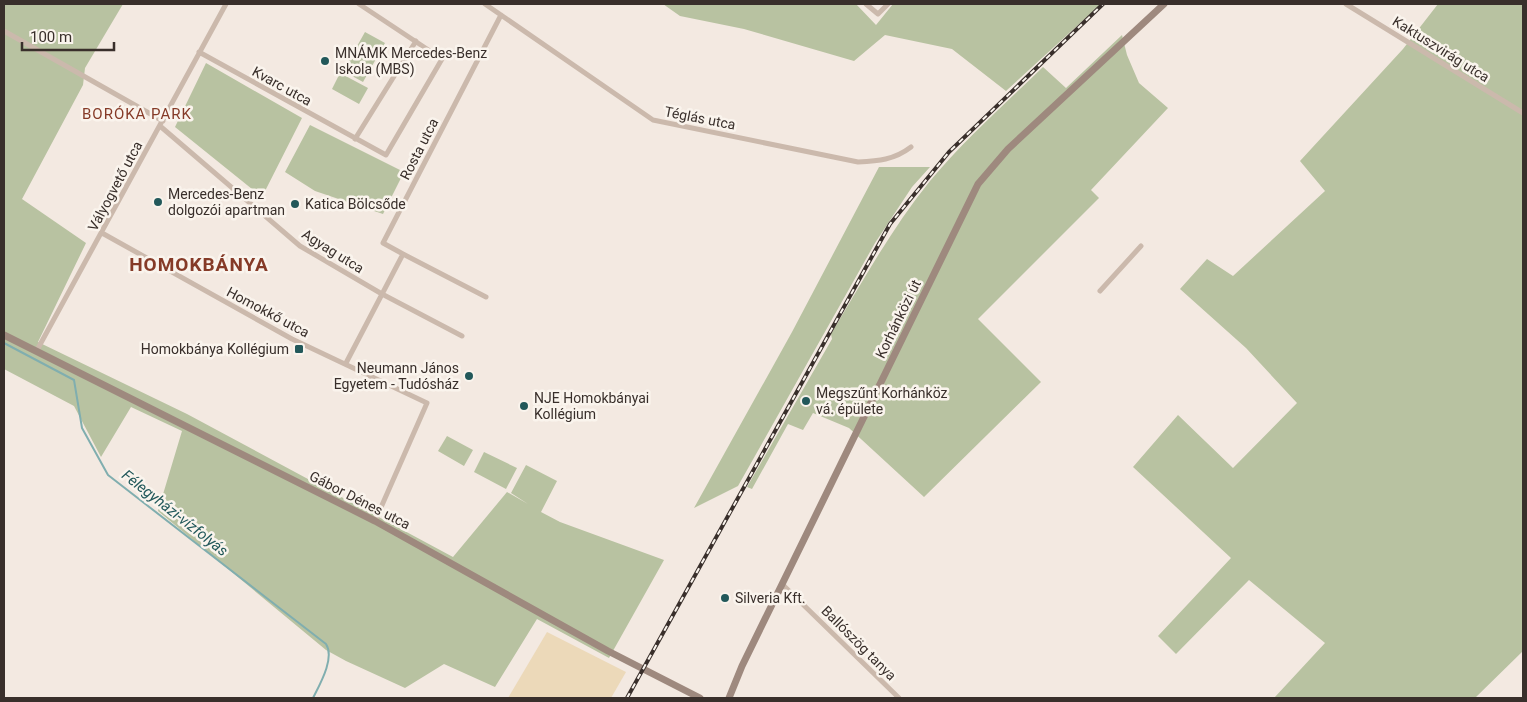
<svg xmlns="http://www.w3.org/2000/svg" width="1527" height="702" viewBox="0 0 1527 702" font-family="Roboto,sans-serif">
  <rect width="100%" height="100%" fill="#f3e9e1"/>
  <path fill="#b8c2a1" d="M4,4H123L85,68L83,85L22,199L86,243L38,342L187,414L453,557L507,492L528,504L511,493L526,465L557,481L541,512L560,522L664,560L609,658L537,619L495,687L444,664L405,688L346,661L326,650L158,511L182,431L131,407L101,457L74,406L4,369Z
    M663,4H856L876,25L893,4H1101L1006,91L952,49L885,35L854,61L744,29L680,16Z
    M1438,4H1523V651L1475,698H1274L1325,643L1249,580L1176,654L1158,636L1231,558L1133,467L1178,415L1233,468L1297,403L1246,348L1180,289L1207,259L1233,276L1325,191L1300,161L1403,49Z
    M365,32L385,43L363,82L343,71Z
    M1122,35L1127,55L1139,83L1168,108L1091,190L1099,198L978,319L1041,382L924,497L849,428L813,413L803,430L788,424L752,489L747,487L832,339L831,334C862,282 892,228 930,181C964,140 1005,104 1043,67L1066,88Z
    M206,63L302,118L262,197L175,127Z
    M340,73L368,88L359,104L332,89Z
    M310,125L404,172L383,214L315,191L285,172Z
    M879,167H930L912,187L875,243L738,486L694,508L792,332Z
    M447,436L473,450L464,466L438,451Z
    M484,452L517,468L506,489L474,472Z"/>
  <path fill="#ecd9b9" d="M547,632L626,672L611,698H508Z"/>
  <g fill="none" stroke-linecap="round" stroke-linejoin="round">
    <path stroke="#80aeaf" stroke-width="2" d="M4,343L74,380L82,428L108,475L326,644C335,658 320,684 313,698"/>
    <path stroke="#cbb9ac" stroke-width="5" d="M485,4L653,120L858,162C878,161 894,160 911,147
      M866,4L878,14L888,4
      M1346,4L1523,113
      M4,31L163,121
      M199,52L386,155L442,59L359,4
      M160,126L300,246L382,294L462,336
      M355,139L416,41
      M102,233L292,339L427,403L375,521
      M403,254L486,297
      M1100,291L1141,246
      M36,352L226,4
      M346,363L403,254L383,243L501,15
      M782,584L899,698"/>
    <path stroke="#9e897e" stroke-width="7" d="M4,335L375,521L608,651L700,698
      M729,698L742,666L978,184L1008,149L1164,4"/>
    <defs>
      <path id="rail" d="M627,698L890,224L949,152L1103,4"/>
    </defs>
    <use href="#rail" stroke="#392f2b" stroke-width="4"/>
    <use href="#rail" stroke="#faf4ed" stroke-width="2" stroke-dasharray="5.5" stroke-linecap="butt"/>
  </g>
  <g fill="#22585a" stroke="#faf4ed" stroke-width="2">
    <circle cx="325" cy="61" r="5"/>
    <circle cx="158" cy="202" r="5"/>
    <circle cx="295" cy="204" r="5"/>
    <rect x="294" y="344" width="10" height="10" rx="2.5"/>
    <circle cx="469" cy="376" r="5"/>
    <circle cx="806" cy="401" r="5"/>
    <circle cx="524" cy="406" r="5"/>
    <circle cx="725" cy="598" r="5"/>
  </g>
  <g text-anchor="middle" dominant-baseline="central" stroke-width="5" stroke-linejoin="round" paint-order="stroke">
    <g font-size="14" fill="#392f2b" stroke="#faf4ed">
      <text transform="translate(1441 49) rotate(32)">Kaktuszvirág utca</text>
      <text transform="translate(282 86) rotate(29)">Kvarc utca</text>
      <text transform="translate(700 118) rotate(11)">Téglás utca</text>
      <text transform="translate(419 149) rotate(-63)">Rosta utca</text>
      <text transform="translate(115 186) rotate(-62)">Vályogvető utca</text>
      <text transform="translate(333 251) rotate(32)">Agyag utca</text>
      <text transform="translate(268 312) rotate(28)">Homokkő utca</text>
      <text transform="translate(898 319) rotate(-64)">Korhánközi út</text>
      <text transform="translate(360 500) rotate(27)">Gábor Dénes utca</text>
      <text transform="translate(859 643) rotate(45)">Ballószög tanya</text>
    </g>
    <g font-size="14" fill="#392f2b" stroke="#faf4ed" text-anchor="start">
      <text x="335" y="53">MNÁMK Mercedes-Benz<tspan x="335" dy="16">Iskola (MBS)</tspan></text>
      <text x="168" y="194">Mercedes-Benz<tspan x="168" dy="16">dolgozói apartman</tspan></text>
      <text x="305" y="204">Katica Bölcsőde</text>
      <text x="289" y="349" text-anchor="end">Homokbánya Kollégium</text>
      <text x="459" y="368" text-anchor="end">Neumann János<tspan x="459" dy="16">Egyetem - Tudósház</tspan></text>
      <text x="816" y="393">Megszűnt Korhánköz<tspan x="816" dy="16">vá. épülete</tspan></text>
      <text x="534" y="398">NJE Homokbányai<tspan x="534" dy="16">Kollégium</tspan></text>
      <text x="735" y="598">Silveria Kft.</text>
    </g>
    <g font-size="15" letter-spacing="1" fill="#853a27" stroke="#faf4ed">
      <text x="137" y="114">BORÓKA PARK</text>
    </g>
    <g font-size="15" font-style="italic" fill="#22585a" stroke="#faf4ed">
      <text transform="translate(175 513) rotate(38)">Félegyházi-vízfolyás</text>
    </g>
    <g font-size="19" font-weight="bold" letter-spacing="1" fill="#853a27" stroke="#faf4ed">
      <text x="199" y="264">HOMOKBÁNYA</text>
    </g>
  </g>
  <rect width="1527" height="702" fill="none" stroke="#392f2b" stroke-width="10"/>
  <path d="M22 42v8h92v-8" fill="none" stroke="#392f2b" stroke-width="2.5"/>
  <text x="30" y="42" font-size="15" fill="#392f2b" stroke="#faf4ed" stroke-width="4" paint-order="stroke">100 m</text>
</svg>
